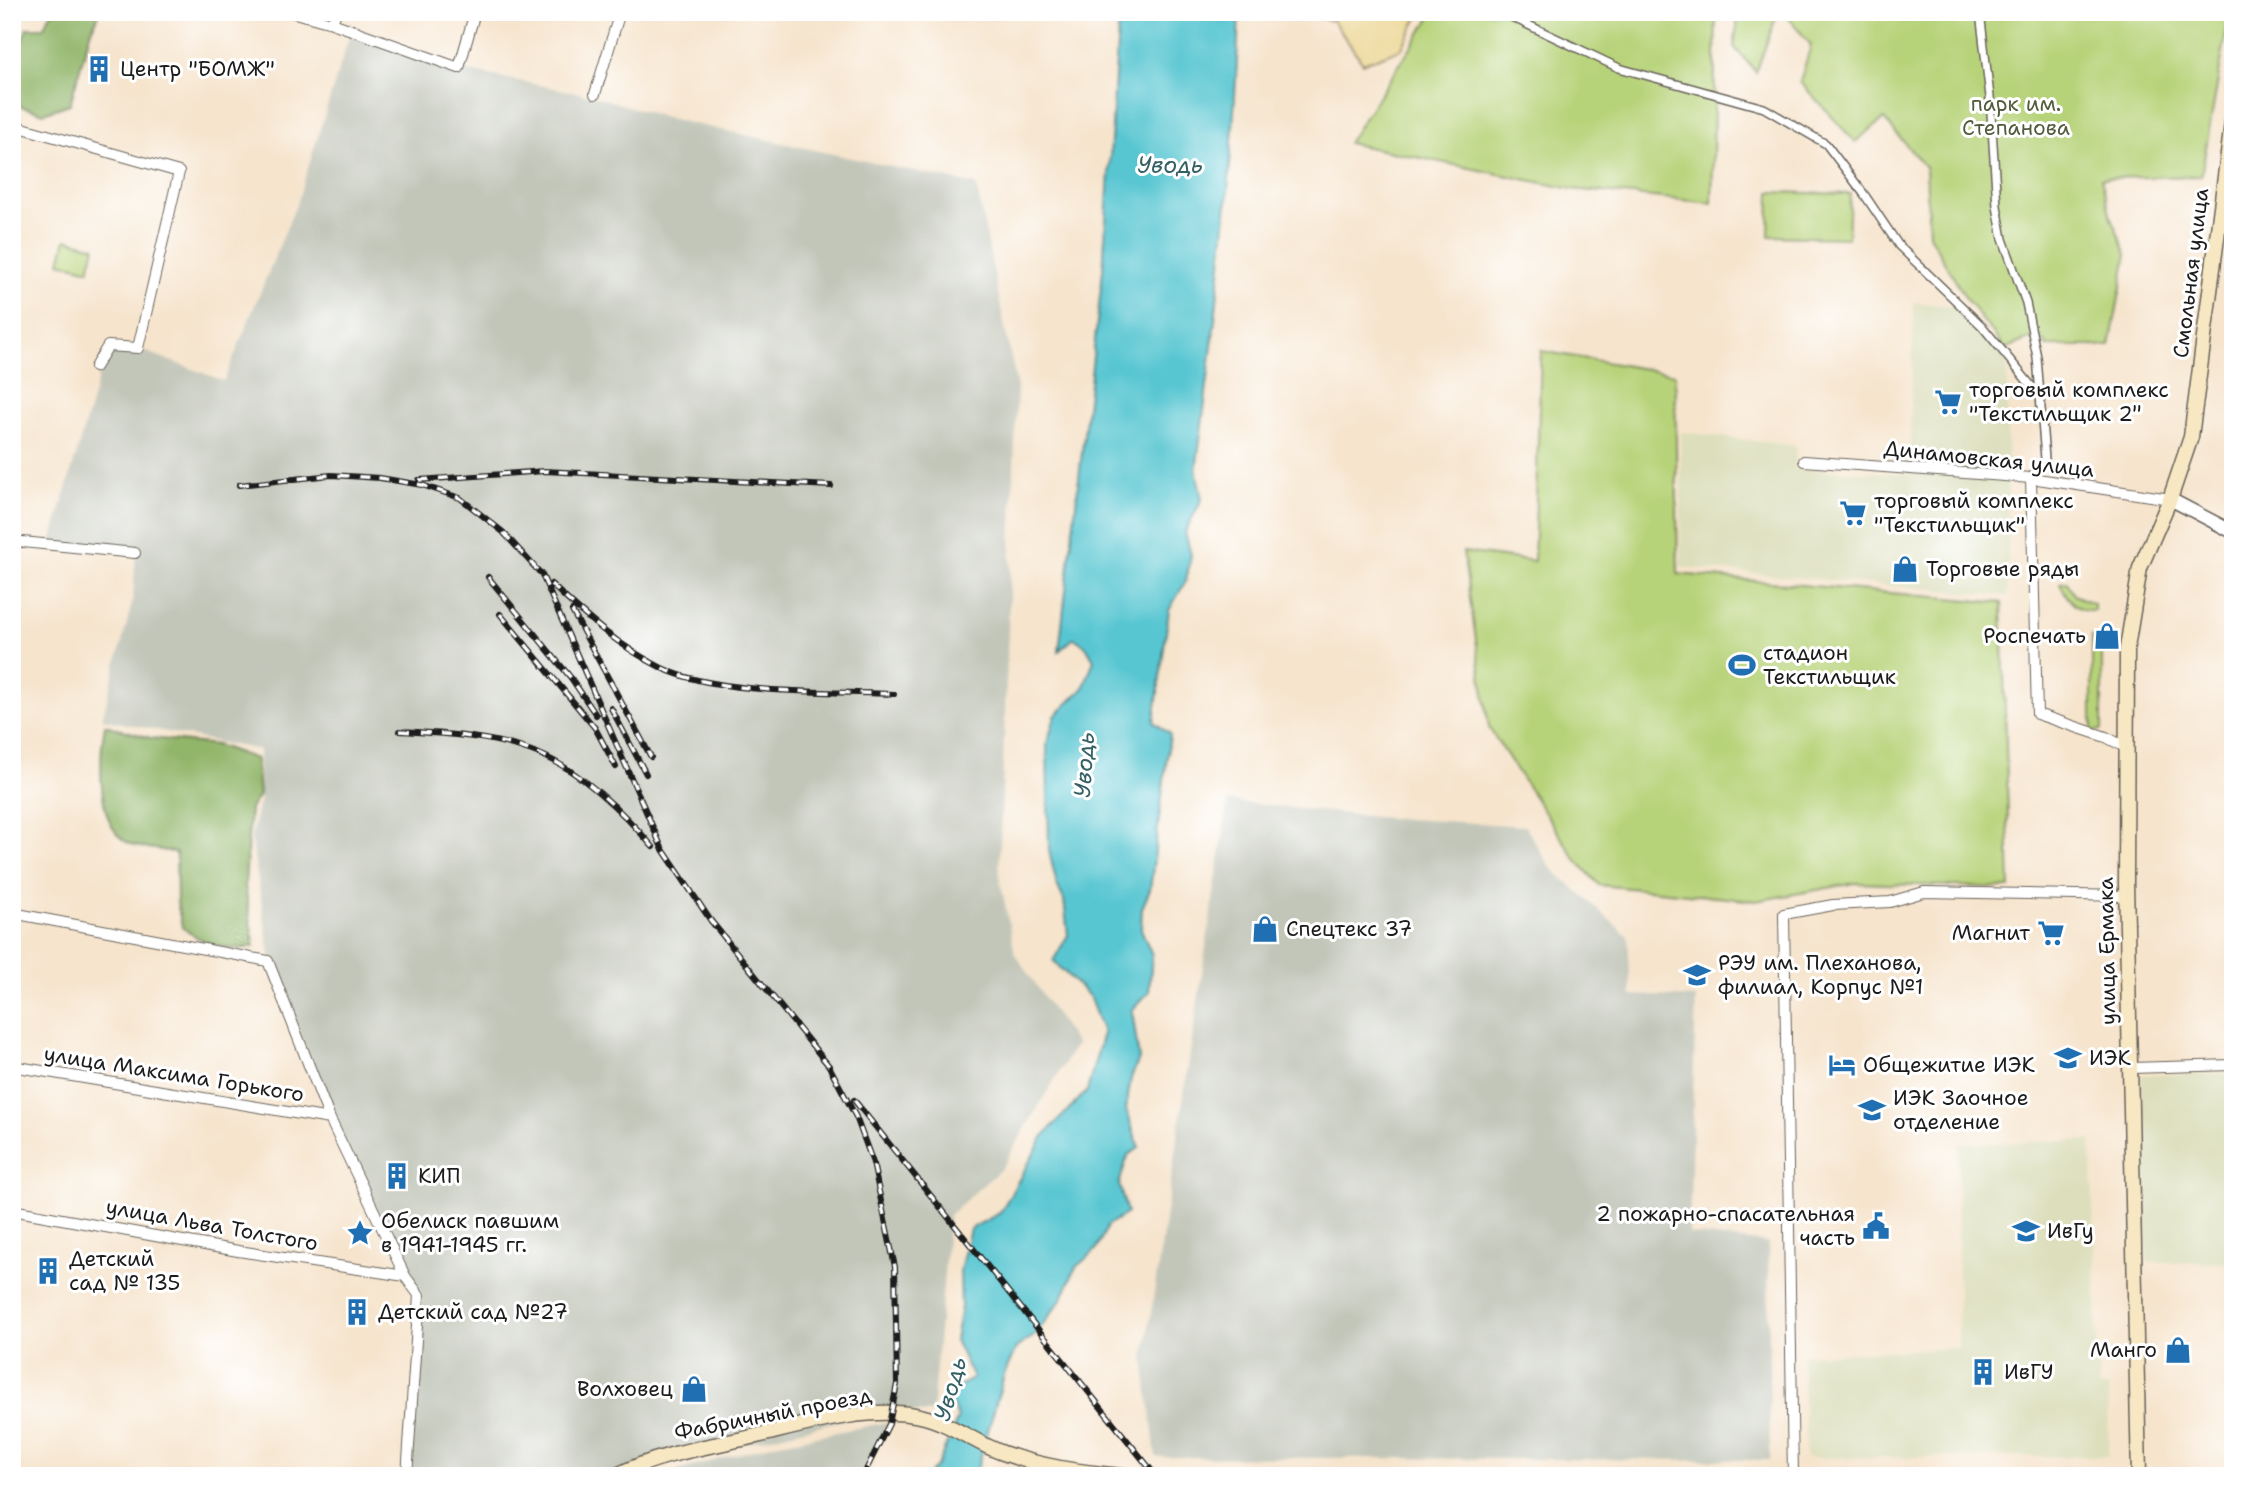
<svg xmlns="http://www.w3.org/2000/svg" width="2245" height="1488" viewBox="0 0 2245 1488" font-family="'Shantell Sans',sans-serif">
  <rect width="100%" height="100%" fill="#fff"/>
  <filter id="ink" filterUnits="userSpaceOnUse"><feTurbulence type="fractalNoise" baseFrequency=".0143" numOctaves="2"/><feDisplacementMap in="SourceGraphic" scale="14" xChannelSelector="R" yChannelSelector="G"/><feConvolveMatrix kernelMatrix="1 2 1 2 8 2 1 2 1" color-interpolation-filters="sRGB"/></filter>
  <filter id="wash" filterUnits="userSpaceOnUse"><feTurbulence type="fractalNoise" baseFrequency=".00686" numOctaves="4" result="noise"/><feDisplacementMap in="SourceGraphic" scale="28" xChannelSelector="R" yChannelSelector="G"/><feGaussianBlur stdDeviation="1.57" result="paint"/><feColorMatrix in="noise" values="0 0 0 0 0 0 0 0 0 0 0 0 0 0 0 0 0 1.4 0 .05"/><feComposite in="paint" operator="in"/></filter>
  <g filter="url(#wash)">
    <rect width="100%" height="100%" fill="#f6e4cc"/>
    <path fill="#dcdebc" d="M1914,302L1964,308L2007,359L2008,596L1681,567V432L1796,446L1795,469L1909,474Z
      M2233,1073V1263L2147,1262L2141,1075Z
      M2091,1140L2099,1388H2109L2108,1456L1806,1458L1802,1355L1958,1348V1144Z"/>
    <path fill="#c2c6b9" d="M351,31L459,69L594,96L671,119L976,185L1017,387L999,874L1015,954L1076,1044L1001,1169L949,1215L932,1413L880,1411L609,1476H410L421,1294L407,1275L333,1118L271,961L251,837L260,798L259,750L102,719L133,600L136,552L51,542L98,379L97,367L108,348L139,349L224,381L298,200Z
      M1228,801L1375,817L1525,826L1551,868L1628,936L1631,995L1696,998L1689,1234L1768,1243L1770,1460L1156,1457L1144,1360Z
      M888,1422L860,1476H658L775,1444Z"/>
    <path fill="#b7d379" stroke="#6a784a" stroke-width="2" d="M1434,12H1716L1712,203L1572,189L1348,143Z
      M1739,12H1778L1756,72L1734,47Z
      M1784,12H2230L2201,176L2101,178L2111,218L2127,254L2110,346H2046V341L2029,339L2005,349L1966,299L1929,235L1926,168L1884,119L1855,142L1800,82L1811,45Z
      M1770,192L1850,194L1848,238L1769,236Z
      M66,239L95,247L89,270L60,262Z
      M1541,351L1675,374L1678,574L2002,603L2010,888L1855,883L1756,901L1599,885L1574,857L1489,728L1463,552L1534,561Z
      M2067,582L2074,595L2094,604V610C2076,612 2067,599 2060,583Z
      M2092,636L2102,645V730L2092,731Z"/>
    <path fill="#91b569" stroke="#566842" stroke-width="2" d="M52,12H100L90,33L70,104L44,113L12,104V66L27,28H43Z
      M105,725L151,738L217,745L256,759L259,795L250,809L245,885L254,946C229,954 202,943 182,927L177,903L176,853C162,849 146,849 133,845C95,833 99,757 105,725Z"/>
    <path fill="#eeda9e" stroke="#857b5d" stroke-width="2" d="M1296,12H1421L1401,49L1363,63L1333,21Z"/>
    <path fill="#59c6d1" stroke="#3a7176" stroke-width="2" d="M1119,12H1239C1234,166 1217,318 1196,470L1202,499L1185,532L1191,555L1186,581L1169,610L1154,722L1170,734L1150,890L1142,908L1141,929L1152,955L1149,992L1132,1010L1139,1059L1131,1078L1126,1109L1139,1148L1128,1155L1119,1184L1127,1213L1108,1225L1096,1250L1076,1267L1061,1300L1034,1336L1016,1348L1004,1375L975,1476H927L938,1464L958,1418L947,1394L973,1378L955,1340L961,1307L960,1270L970,1229L1000,1213L1045,1134L1087,1091L1103,1033L1089,996L1053,961L1068,935L1064,900L1057,885L1049,851L1047,744L1055,716L1083,689L1094,660L1086,646L1074,638L1059,651L1103,270Z"/>
  </g>
  <g filter="url(#ink)">
    <g fill="none" stroke-linecap="round" stroke-linejoin="round">
      <defs>
        <path id="pedestrian" d="M1501,12L1619,68L1764,108L1826,144L1864,194L1899,246L1982,326L2038,394
          M1980,12L1990,97L1997,206L2003,239L2026,303L2037,357L2045,459L2031,478"/>
        <path id="minor" d="M291,12L332,23L459,68L475,12
          M332,23L336,12
          M595,94L620,12
          M12,125L179,172L138,348L108,346L95,367
          M1804,461L2031,478L2170,499
          M2031,478L2037,714L2106,737L2127,748
          M12,541L135,553
          M12,913L268,961L330,1119L405,1276L419,1295L407,1476
          M12,1066L330,1119
          M2131,1068L2233,1065
          M12,1210L238,1251L405,1276
          M1793,1476L1784,914L1833,905L1890,902L1924,892L2127,896"/>
        <path id="tertiary" d="M2170,499L2233,532"/>
        <path id="secondary" d="M615,1476C658,1454 706,1447 752,1437C804,1425 867,1405 920,1416C949,1422 975,1443 1003,1453C1042,1467 1080,1472 1122,1476
          M2139,1476L2126,882L2127,648L2140,568L2170,499L2191,437L2233,115"/>
      </defs>
      <use href="#pedestrian" stroke="#68625a" stroke-width="10"/>
      <use href="#minor" stroke="#68625a" stroke-width="12"/>
      <use href="#tertiary" stroke="#68625a" stroke-width="15"/>
      <use href="#secondary" stroke="#68625a" stroke-width="17"/>
      <use href="#pedestrian" stroke="#fff" stroke-width="7"/>
      <use href="#minor" stroke="#fff" stroke-width="10"/>
      <use href="#tertiary" stroke="#fff" stroke-width="12"/>
      <use href="#secondary" stroke="#f7e8c3" stroke-width="14"/>
      <defs>
        <path id="rail" d="M419,480L545,471L831,486
          M239,485L331,475L380,478L422,485L460,498L503,532L542,575L662,848L711,921L829,1066L856,1117L873,1163L895,1267L897,1384L889,1424L863,1476
          M488,577L571,678L596,715
          M551,584C584,616 620,647 662,668C717,695 831,691 894,694
          M572,611L651,757
          M500,614L595,728L616,767
          M611,708L646,774
          M400,731C446,734 494,736 537,753C580,770 624,813 653,847
          M854,1100L1156,1476"/>
      </defs>
      <use href="#rail" stroke="#1c1c1c" stroke-width="6"/>
      <use href="#rail" stroke="#fff" stroke-width="3.5" stroke-dasharray="10" stroke-linecap="butt"/>
    </g>
  </g>
  <defs>
    <symbol id="building-bare" viewBox="-9 -9 18 18"><path d="M-4-6H4V6H1V3H-1V6H-4ZM-2.5-4.3h1.7v1.8h-1.7ZM.8-4.3h1.7v1.8H.8ZM-2.5-1h1.7V.8h-1.7ZM.8-1h1.7V.8H.8Z" fill="#1f6fb2" stroke="#fff" stroke-width="2.5" paint-order="stroke"/></symbol>
    <symbol id="supermarket-bare" viewBox="-9 -9 18 18"><path d="M-6-5.5h2.5l.6 2H6L4.5 2H-2.5L-4.4-4H-6ZM-1.5 3.2a1.3 1.3 0 1 0 .1 0ZM3 3.2a1.3 1.3 0 1 0 .1 0Z" fill="#1f6fb2" stroke="#fff" stroke-width="2.5" paint-order="stroke"/></symbol>
    <symbol id="shop-bare" viewBox="-9 -9 18 18"><path d="M-5-2.5h2.3a2.7 3.5 0 0 1 5.4 0H5L5.5 6h-11ZM-1.5-2.5h3a1.5 2.3 0 0 0-3 0Z" fill="#1f6fb2" stroke="#fff" stroke-width="2.5" paint-order="stroke"/></symbol>
    <symbol id="stadium-bare" viewBox="-9 -9 18 18"><path d="M0-5a6.5 5 0 1 0 0 10a6.5 5 0 1 0 0-10ZM-3.5-1.8h7v3.6h-7Z" fill="#1f6fb2" stroke="#fff" stroke-width="2.5" paint-order="stroke"/></symbol>
    <symbol id="university-bare" viewBox="-9 -9 18 18"><path d="M0-5L7-2L0 1L-7-2ZM-4 1L0 2.5L4 1V4Q0 6-4 4Z" fill="#1f6fb2" stroke="#fff" stroke-width="2.5" paint-order="stroke"/></symbol>
    <symbol id="hotel-bare" viewBox="-9 -9 18 18"><path d="M-6-4.5h1.5V1H6V5H4.5V3h-9V5H-6ZM-4 0a1.8 1.8 0 1 1 3.6 0ZM.5 0V-2.5h3Q6-2.5 6 0Z" fill="#1f6fb2" stroke="#fff" stroke-width="2.5" paint-order="stroke"/></symbol>
    <symbol id="civic-bare" viewBox="-9 -9 18 18"><path d="M-.6-6.5H3V-4.5H.6V-3L4-1V1h2V6H-6V1h2V-1L-.6-3ZM-1.2 2.5V6h2.4V2.5Z" fill="#1f6fb2" stroke="#fff" stroke-width="2.5" paint-order="stroke"/></symbol>
    <symbol id="sight-bare" viewBox="-9 -9 18 18"><path d="M0-6L1.8-2.2L6-1.7L2.9 1.2L3.7 5.4L0 3.3L-3.7 5.4L-2.9 1.2L-6-1.7L-1.8-2.2Z" fill="#1f6fb2" stroke="#fff" stroke-width="2.5" paint-order="stroke"/></symbol>
  </defs>
  <g fill-rule="evenodd">
    <use href="#building-bare" x="80" y="50" width="38" height="38"/>
    <use href="#supermarket-bare" x="1929" y="383" width="38" height="38"/>
    <use href="#supermarket-bare" x="1834" y="494" width="38" height="38"/>
    <use href="#shop-bare" x="1886" y="550" width="38" height="38"/>
    <use href="#shop-bare" x="2088" y="617" width="38" height="38"/>
    <use href="#stadium-bare" x="1723" y="646" width="38" height="38"/>
    <use href="#shop-bare" x="1246" y="910" width="38" height="38"/>
    <use href="#supermarket-bare" x="2032" y="914" width="38" height="38"/>
    <use href="#university-bare" x="1678" y="956" width="38" height="38"/>
    <use href="#university-bare" x="2049" y="1039" width="38" height="38"/>
    <use href="#hotel-bare" x="1823" y="1046" width="38" height="38"/>
    <use href="#university-bare" x="1853" y="1091" width="38" height="38"/>
    <use href="#building-bare" x="378" y="1157" width="38" height="38"/>
    <use href="#civic-bare" x="1857" y="1207" width="38" height="38"/>
    <use href="#university-bare" x="2007" y="1212" width="38" height="38"/>
    <use href="#sight-bare" x="341" y="1214" width="38" height="38"/>
    <use href="#building-bare" x="29" y="1252" width="38" height="38"/>
    <use href="#building-bare" x="338" y="1293" width="38" height="38"/>
    <use href="#shop-bare" x="2159" y="1331" width="38" height="38"/>
    <use href="#building-bare" x="1964" y="1353" width="38" height="38"/>
    <use href="#shop-bare" x="675" y="1370" width="38" height="38"/>
  </g>
  <g text-anchor="middle" dominant-baseline="central" stroke-width="6" stroke-linejoin="round" paint-order="stroke">
    <g font-size="21" fill="#1c1c1c" stroke="#fff" text-anchor="start">
      <text x="120" y="69">Центр "БОМЖ"</text>
      <text x="1969" y="390">торговый комплекс<tspan x="1969" dy="24">"Текстильщик 2"</tspan></text>
      <text x="1874" y="501">торговый комплекс<tspan x="1874" dy="24">"Текстильщик"</tspan></text>
      <text x="1926" y="569">Торговые ряды</text>
      <text x="2086" y="636" text-anchor="end">Роспечать</text>
      <text x="1763" y="653">стадион<tspan x="1763" dy="24">Текстильщик</tspan></text>
      <text x="1286" y="929">Спецтекс 37</text>
      <text x="2030" y="933" text-anchor="end">Магнит</text>
      <text x="1718" y="963">РЭУ им. Плеханова,<tspan x="1718" dy="24">филиал, Корпус №1</tspan></text>
      <text x="2089" y="1058">ИЭК</text>
      <text x="1863" y="1065">Общежитие ИЭК</text>
      <text x="1893" y="1098">ИЭК Заочное<tspan x="1893" dy="24">отделение</tspan></text>
      <text x="418" y="1176">КИП</text>
      <text x="1855" y="1214" text-anchor="end">2 пожарно-спасательная<tspan x="1855" dy="24">часть</tspan></text>
      <text x="381" y="1221">Обелиск павшим<tspan x="381" dy="24">в 1941-1945 гг.</tspan></text>
      <text x="2047" y="1231">ИвГу</text>
      <text x="69" y="1259">Детский<tspan x="69" dy="24">сад № 135</tspan></text>
      <text x="378" y="1312">Детский сад №27</text>
      <text x="2157" y="1350" text-anchor="end">Манго</text>
      <text x="2004" y="1372">ИвГУ</text>
      <text x="673" y="1389" text-anchor="end">Волховец</text>
    </g>
    <g font-size="21" fill="#525c3d" stroke="#fff">
      <text x="2016" y="104">парк им.<tspan x="2016" dy="24">Степанова</tspan></text>
    </g>
    <g font-size="21" fill="#1c1c1c" stroke="#fff">
      <text transform="translate(2191 273) rotate(-83)">Смольная улица</text>
      <text transform="translate(1989 459) rotate(6)">Динамовская улица</text>
      <text transform="translate(2107 951) rotate(-91)">улица Ермака</text>
      <text transform="translate(174 1074) rotate(9)">улица Максима Горького</text>
      <text transform="translate(212 1225) rotate(10)">улица Льва Толстого</text>
      <text transform="translate(773 1414) rotate(-11)">Фабричный проезд</text>
    </g>
    <g font-size="23" font-style="italic" fill="#346064" stroke="#fff">
      <text x="1170" y="165">Уводь</text>
      <text transform="translate(1084 765) rotate(-86)">Уводь</text>
      <text transform="translate(950 1389) rotate(-74)">Уводь</text>
    </g>
  </g>
  <rect width="2245" height="1488" fill="none" stroke="#fff" stroke-width="42"/>
</svg>
